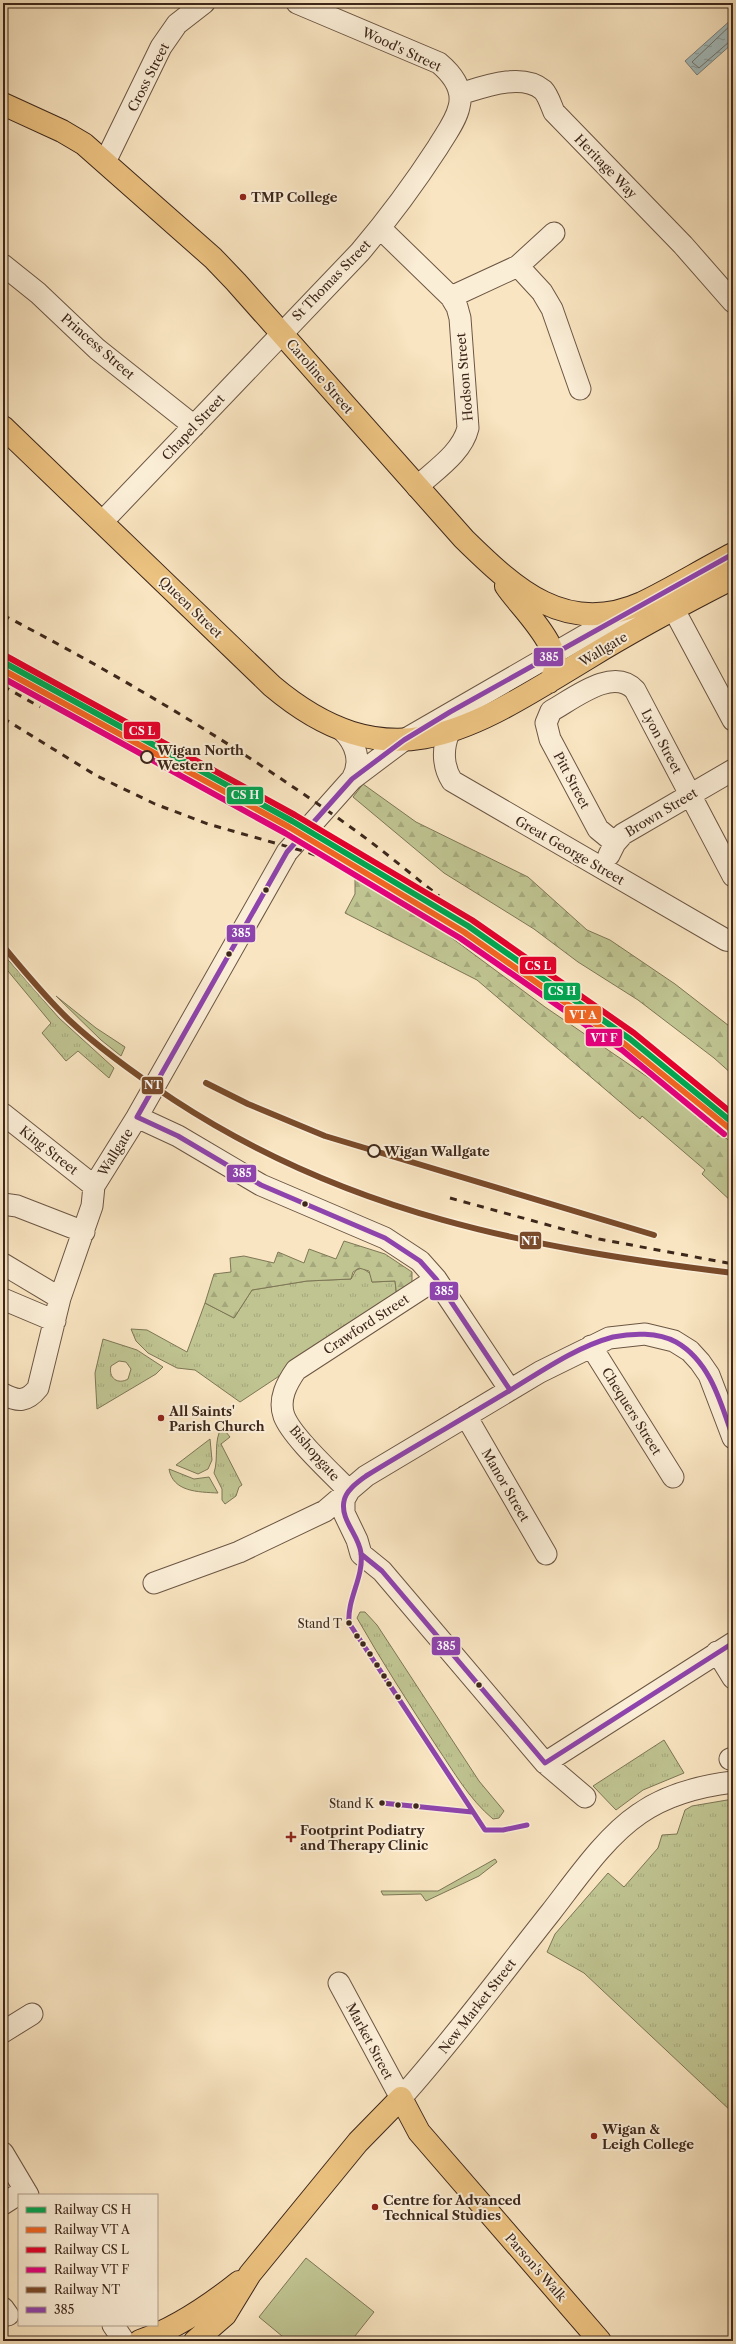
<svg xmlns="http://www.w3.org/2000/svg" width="736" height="2344" viewBox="0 0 736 2344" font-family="'Libre Caslon Text',serif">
  <defs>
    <pattern id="grass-tufts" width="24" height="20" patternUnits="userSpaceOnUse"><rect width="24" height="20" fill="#bfc491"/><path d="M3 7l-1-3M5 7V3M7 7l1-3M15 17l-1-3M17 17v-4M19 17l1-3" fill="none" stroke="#a5a87c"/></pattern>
    <pattern id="forest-firs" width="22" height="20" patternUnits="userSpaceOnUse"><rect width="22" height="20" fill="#bfc491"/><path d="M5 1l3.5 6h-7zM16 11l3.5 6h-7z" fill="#a5a87c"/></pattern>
    <pattern id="water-ripples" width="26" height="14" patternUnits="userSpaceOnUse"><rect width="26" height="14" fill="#a2bcbd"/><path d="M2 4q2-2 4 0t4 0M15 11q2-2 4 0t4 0" fill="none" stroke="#859999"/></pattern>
  </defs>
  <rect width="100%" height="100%" fill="#f9e5c1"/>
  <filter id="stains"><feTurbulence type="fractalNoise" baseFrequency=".005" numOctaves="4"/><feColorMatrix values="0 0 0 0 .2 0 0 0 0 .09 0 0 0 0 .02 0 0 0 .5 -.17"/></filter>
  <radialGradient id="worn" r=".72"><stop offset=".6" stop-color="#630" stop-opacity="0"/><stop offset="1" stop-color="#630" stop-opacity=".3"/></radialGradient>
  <path fill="url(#grass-tufts)" stroke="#7e7656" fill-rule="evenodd" d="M3,954L59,1018L114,1068L109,1078L78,1051L66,1061L42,1033L51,1023L3,965Z
    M56,996L96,1028L125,1047L121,1056L101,1040Z
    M362,1268L371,1274L372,1282L395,1281L397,1298L240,1402L195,1370L177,1368L148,1353L136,1341L131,1329L147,1330L187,1352L205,1303L234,1318L252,1290L307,1281L351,1279L356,1270Z
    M103,1339L137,1350L163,1367L156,1374L97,1409L95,1373ZM119,1361L126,1362L131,1369L128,1379C118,1385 108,1378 111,1366Z
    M222,1427L230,1437L221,1444L242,1485L239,1487L236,1496L225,1504L222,1500V1489L214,1473C219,1457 213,1441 222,1427Z
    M210,1439L212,1460L208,1469L198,1474L176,1465Z
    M169,1469L194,1479L209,1477L218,1493C198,1492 173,1492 169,1469Z
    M360,1612H365L377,1625L479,1781L504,1811L499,1818L493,1819C469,1799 454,1772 437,1747C409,1704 382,1662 357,1618Z
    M664,1740L684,1773L643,1790L616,1810L593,1786Z
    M733,1799V2113L584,1973L547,1952L555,1934L608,1873L624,1887L658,1848L662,1835L677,1834L685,1810L692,1806Z"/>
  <path fill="url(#forest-firs)" stroke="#7e7656" d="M363,784L416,822L528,877L587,930L610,940L675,984L733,1029V1075L714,1058L638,1000L578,962L534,929L444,873L353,797Z
    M355,878L399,902L433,924L545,1007L674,1095L733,1144V1203L702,1174L705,1170L642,1116L640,1119L477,980L345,913L355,894Z
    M344,1241L385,1254L412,1272V1288L397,1298L395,1281L372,1282L369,1271L359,1268L353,1272L351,1279L307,1281L252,1290L234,1318L205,1303L214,1274L231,1272L230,1258L244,1256L274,1263L278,1252L304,1263L309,1249L336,1259Z"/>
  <path fill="#bfc491" stroke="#7e7656" d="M495,1859L497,1862L479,1876L426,1901L421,1894L383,1895L381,1891H438Z
    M306,2258L374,2312L351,2341H288L259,2317Z"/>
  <path fill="url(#water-ripples)" stroke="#7a807c" d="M733,18V43L697,75L685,61Z"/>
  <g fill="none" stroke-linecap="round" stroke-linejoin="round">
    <path stroke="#70726c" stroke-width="1" d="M733,23L692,62L699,68L729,42L733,41"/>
    <defs>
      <path id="minor" d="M460,94C483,87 522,72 543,90C548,95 551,105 554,112L683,245L733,302
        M105,162L161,47L177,24L204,3
        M380,228L451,297L457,307L460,318L468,428C462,453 435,470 417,487
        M3,265L38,293L97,349L194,426
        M518,266L554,233
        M451,297L518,266L542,292L552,309L580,389
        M103,521L360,252C388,219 414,184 438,147C445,135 456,121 459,107C464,89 452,74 439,63L297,3
        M673,608L733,720
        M342,730C356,743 362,762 352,779
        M449,733C442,749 443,767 452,781L726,940L733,941
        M615,843L598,829L550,739L546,723L551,711C573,699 613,666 635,690L733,876
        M609,855L615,843L623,834L733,770
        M3,1114L94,1186
        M137,1117L178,1136L261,1185L385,1238L420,1261L436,1279L510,1390
        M3,1204L17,1206L84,1232
        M3,1264L60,1298
        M3,1299L55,1321
        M591,1346L673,1477
        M3,1394C18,1402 27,1402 38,1388L60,1298L92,1206L94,1186L137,1117L287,852L352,779L404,740L629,610
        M466,1416L546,1554
        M349,1491L344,1500V1513L357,1540L361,1554L382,1571L545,1763L585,1797
        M349,1491C332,1473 292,1437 284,1416C278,1399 287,1383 296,1370L436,1279
        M154,1583L239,1552L325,1511L366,1476L540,1372L609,1338L645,1334L674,1341L690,1351L700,1362L709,1375L733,1438
        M717,1652L733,1678
        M730,1759L733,1758
        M545,1763L733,1643
        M339,1983L401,2098C454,2039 501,1975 551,1912C576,1880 605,1837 639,1814C667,1794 700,1786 733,1782
        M3,2032L32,2014
        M3,2153L28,2195
        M3,2204L25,2190
        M3,2308L8,2315
        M113,2325L124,2341"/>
      <path id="major" d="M140,2341C177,2328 209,2306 239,2282
        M195,2341L225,2315L250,2274L358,2142L401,2098L419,2132L600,2341"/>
      <path id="highway" d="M3,104L62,131L84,144L213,258L236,282L464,539C515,589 566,637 642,603C673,588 702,570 733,554
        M3,427L272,686C392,787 474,727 588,658C635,629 684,603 733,578
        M506,586C521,609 573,654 549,682"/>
    </defs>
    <use href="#minor" stroke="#6c5644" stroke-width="23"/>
    <use href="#major" stroke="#3d271b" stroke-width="24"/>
    <use href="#highway" stroke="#3d271b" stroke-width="24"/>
    <use href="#minor" stroke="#fbeed7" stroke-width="21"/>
    <use href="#major" stroke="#ecc280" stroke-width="22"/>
    <use href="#highway" stroke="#ecc280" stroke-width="22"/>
    <path stroke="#3d271b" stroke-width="3" stroke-dasharray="7 7" stroke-linecap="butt" d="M3,615C125,678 244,750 356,831C385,852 412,875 439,896
      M3,686L40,707
      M3,718L97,776L155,804L208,824L310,853L349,869L507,953
      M450,1198L599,1239L733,1264"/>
    <defs>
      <path id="bus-1" d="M137,1117L287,852L352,779L404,740L450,712L733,554
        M137,1117L178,1136L261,1185L385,1238L420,1261L436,1279L510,1390
        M361,1554L382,1571L545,1763L733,1643
        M382,1803L472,1812
        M527,1825L503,1830H485L349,1623C347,1599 364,1577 361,1553C359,1535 340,1520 344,1501C346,1490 358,1482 366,1476C413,1447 461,1420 509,1391C542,1371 576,1347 613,1337C632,1333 658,1332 676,1342C710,1361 721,1403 733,1438"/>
    </defs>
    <use href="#bus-1" stroke="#fbeed7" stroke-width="8"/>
    <use href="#bus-1" stroke="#8e44ad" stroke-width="5"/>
    <defs>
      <path id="rail-1" d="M3,662L292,821L468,926L630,1039L733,1123"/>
      <path id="rail-2" d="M3,670L289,827L464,932L626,1045L729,1128"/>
      <path id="rail-3" d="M6,656L295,815L472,920L634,1033L733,1114"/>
      <path id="rail-4" d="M3,678L285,833L460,938L622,1050L724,1134"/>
      <path id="rail-5" d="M3,946C24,971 45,997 69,1020C101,1050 138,1076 174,1100C348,1214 530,1248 733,1273
        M206,1083L248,1104L325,1136L654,1235"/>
    </defs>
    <use href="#rail-1" stroke="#fbeed7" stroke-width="9"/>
    <use href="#rail-2" stroke="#fbeed7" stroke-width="9"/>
    <use href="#rail-3" stroke="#fbeed7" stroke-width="9"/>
    <use href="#rail-4" stroke="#fbeed7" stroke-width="9"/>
    <use href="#rail-5" stroke="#fbeed7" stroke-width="9"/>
    <use href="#rail-1" stroke="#00a651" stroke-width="6"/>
    <use href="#rail-2" stroke="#f26522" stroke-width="6"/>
    <use href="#rail-3" stroke="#e4002b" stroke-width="6"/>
    <use href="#rail-4" stroke="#e5007d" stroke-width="6"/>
    <use href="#rail-5" stroke="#7a4b2a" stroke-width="6"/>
  </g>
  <g fill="#8f2418" stroke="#fbeed7" stroke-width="1.5">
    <circle cx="243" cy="197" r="4"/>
    <circle cx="161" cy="1418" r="4"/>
    <path d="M289 1831h4v4h4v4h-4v4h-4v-4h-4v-4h4z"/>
    <circle cx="594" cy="2136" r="4"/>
    <circle cx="375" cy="2207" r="4"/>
  </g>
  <g fill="#fbeed7" stroke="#3d271b" stroke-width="2">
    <circle cx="147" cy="757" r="6"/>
    <circle cx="374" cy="1151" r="6"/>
  </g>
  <g fill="#3d271b" stroke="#fbeed7" stroke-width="1.5">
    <circle cx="266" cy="890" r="3.5"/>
    <circle cx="229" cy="954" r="3.5"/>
    <circle cx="305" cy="1204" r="3.5"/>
    <circle cx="349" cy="1623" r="3.5"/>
    <circle cx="357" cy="1636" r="3.5"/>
    <circle cx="363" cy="1644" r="3.5"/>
    <circle cx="370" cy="1654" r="3.5"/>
    <circle cx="377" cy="1665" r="3.5"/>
    <circle cx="384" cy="1676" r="3.5"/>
    <circle cx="389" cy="1684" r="3.5"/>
    <circle cx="479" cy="1685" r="3.5"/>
    <circle cx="398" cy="1697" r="3.5"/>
    <circle cx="382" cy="1803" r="3.5"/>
    <circle cx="398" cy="1805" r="3.5"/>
    <circle cx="416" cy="1806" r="3.5"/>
  </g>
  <g text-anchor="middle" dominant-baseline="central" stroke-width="4" stroke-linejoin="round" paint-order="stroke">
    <g font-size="12" fill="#3d271b" stroke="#fbeed7" text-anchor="end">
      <text x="342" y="1623">Stand T</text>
      <text x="374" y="1803">Stand K</text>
    </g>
    <g font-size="13" fill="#3d271b" stroke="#fbeed7">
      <text transform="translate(402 49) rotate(25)">Wood's Street</text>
      <text transform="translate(148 77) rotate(-63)">Cross Street</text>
      <text transform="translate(606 166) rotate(46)">Heritage Way</text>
      <text transform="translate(331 280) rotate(-46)">St Thomas Street</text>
      <text transform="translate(98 346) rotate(41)">Princess Street</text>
      <text transform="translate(320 376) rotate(49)">Caroline Street</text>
      <text transform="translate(464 377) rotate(-95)">Hodson Street</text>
      <text transform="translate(193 427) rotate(-47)">Chapel Street</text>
      <text transform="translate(191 607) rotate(44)">Queen Street</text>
      <text transform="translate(603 649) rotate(-31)">Wallgate</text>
      <text transform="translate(662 741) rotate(62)">Lyon Street</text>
      <text transform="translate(572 780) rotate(62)">Pitt Street</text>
      <text transform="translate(661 812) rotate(-31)">Brown Street</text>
      <text transform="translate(570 850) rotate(30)">Great George Street</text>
      <text transform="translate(49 1150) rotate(38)">King Street</text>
      <text transform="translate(115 1152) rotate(-58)">Wallgate</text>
      <text transform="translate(366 1324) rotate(-33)">Crawford Street</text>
      <text transform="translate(632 1411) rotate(58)">Chequers Street</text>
      <text transform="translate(315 1453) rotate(49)">Bishopgate</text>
      <text transform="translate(506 1485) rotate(60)">Manor Street</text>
      <text transform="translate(477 2006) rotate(-52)">New Market Street</text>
      <text transform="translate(370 2041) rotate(62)">Market Street</text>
      <text transform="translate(536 2267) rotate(49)">Parson's Walk</text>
    </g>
    <g font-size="13" font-weight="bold" fill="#3d271b" stroke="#fbeed7" text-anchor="start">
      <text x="251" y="197">TMP College</text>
      <text x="169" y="1411">All Saints'<tspan x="169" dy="15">Parish Church</tspan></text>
      <text x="300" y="1830">Footprint Podiatry<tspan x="300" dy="15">and Therapy Clinic</tspan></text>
      <text x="602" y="2129">Wigan &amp;<tspan x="602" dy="15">Leigh College</tspan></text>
      <text x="383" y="2200">Centre for Advanced<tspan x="383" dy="15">Technical Studies</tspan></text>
    </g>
    <g font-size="13" font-weight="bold" fill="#3d271b" stroke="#fbeed7" text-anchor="start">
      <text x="157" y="750">Wigan North<tspan x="157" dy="15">Western</tspan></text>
      <text x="384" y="1151">Wigan Wallgate</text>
    </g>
  </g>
  <g stroke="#fbeed7" stroke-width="1.5">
    <rect x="533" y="647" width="31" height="20" rx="4" fill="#8e44ad"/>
    <rect x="123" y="721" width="38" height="19" rx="4" fill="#e4002b"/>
    <rect x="226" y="786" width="38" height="19" rx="4" fill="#00a651"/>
    <rect x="226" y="924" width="30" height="19" rx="4" fill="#8e44ad"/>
    <rect x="519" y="956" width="38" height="19" rx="4" fill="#e4002b"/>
    <rect x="543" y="982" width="38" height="19" rx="4" fill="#00a651"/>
    <rect x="564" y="1005" width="38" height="19" rx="4" fill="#f26522"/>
    <rect x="585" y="1028" width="38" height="19" rx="4" fill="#e5007d"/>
    <rect x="141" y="1076" width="23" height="19" rx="4" fill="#7a4b2a"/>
    <rect x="226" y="1164" width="31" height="19" rx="4" fill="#8e44ad"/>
    <rect x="519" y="1231" width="23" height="19" rx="4" fill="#7a4b2a"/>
    <rect x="429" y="1281" width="30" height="20" rx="4" fill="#8e44ad"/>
    <rect x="431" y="1636" width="30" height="20" rx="4" fill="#8e44ad"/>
  </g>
  <g font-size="11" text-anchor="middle" font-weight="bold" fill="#fff">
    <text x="549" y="661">385</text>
    <text x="142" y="735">CS L</text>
    <text x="245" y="799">CS H</text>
    <text x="241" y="937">385</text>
    <text x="538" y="970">CS L</text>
    <text x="562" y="995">CS H</text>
    <text x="583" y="1019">VT A</text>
    <text x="604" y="1042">VT F</text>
    <text x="153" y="1089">NT</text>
    <text x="242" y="1177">385</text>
    <text x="530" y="1245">NT</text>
    <text x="444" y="1295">385</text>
    <text x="446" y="1650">385</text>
  </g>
  <rect width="736" height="2344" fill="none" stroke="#f9e5c1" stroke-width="16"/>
  <rect x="4" y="4" width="728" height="2336" fill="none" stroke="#3d271b" stroke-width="2"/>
  <rect x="8" y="8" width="720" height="2328" fill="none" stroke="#3d271b"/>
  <rect x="18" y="2194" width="140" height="132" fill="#fbeed7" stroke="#af9e8c"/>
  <rect x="26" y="2207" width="20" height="6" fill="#00a651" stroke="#af9e8c"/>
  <text x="54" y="2214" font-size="12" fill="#3d271b">Railway CS H</text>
  <rect x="26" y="2227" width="20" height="6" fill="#f26522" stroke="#af9e8c"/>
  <text x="54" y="2234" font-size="12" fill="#3d271b">Railway VT A</text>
  <rect x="26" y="2247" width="20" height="6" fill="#e4002b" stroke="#af9e8c"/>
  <text x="54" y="2254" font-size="12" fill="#3d271b">Railway CS L</text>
  <rect x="26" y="2267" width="20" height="6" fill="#e5007d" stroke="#af9e8c"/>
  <text x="54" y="2274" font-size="12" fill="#3d271b">Railway VT F</text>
  <rect x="26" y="2287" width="20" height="6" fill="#7a4b2a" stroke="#af9e8c"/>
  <text x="54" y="2294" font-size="12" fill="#3d271b">Railway NT</text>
  <rect x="26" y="2307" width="20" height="6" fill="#8e44ad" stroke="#af9e8c"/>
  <text x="54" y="2314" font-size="12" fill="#3d271b">385</text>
  <rect width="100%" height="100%" filter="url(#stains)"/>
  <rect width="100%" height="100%" fill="url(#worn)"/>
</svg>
